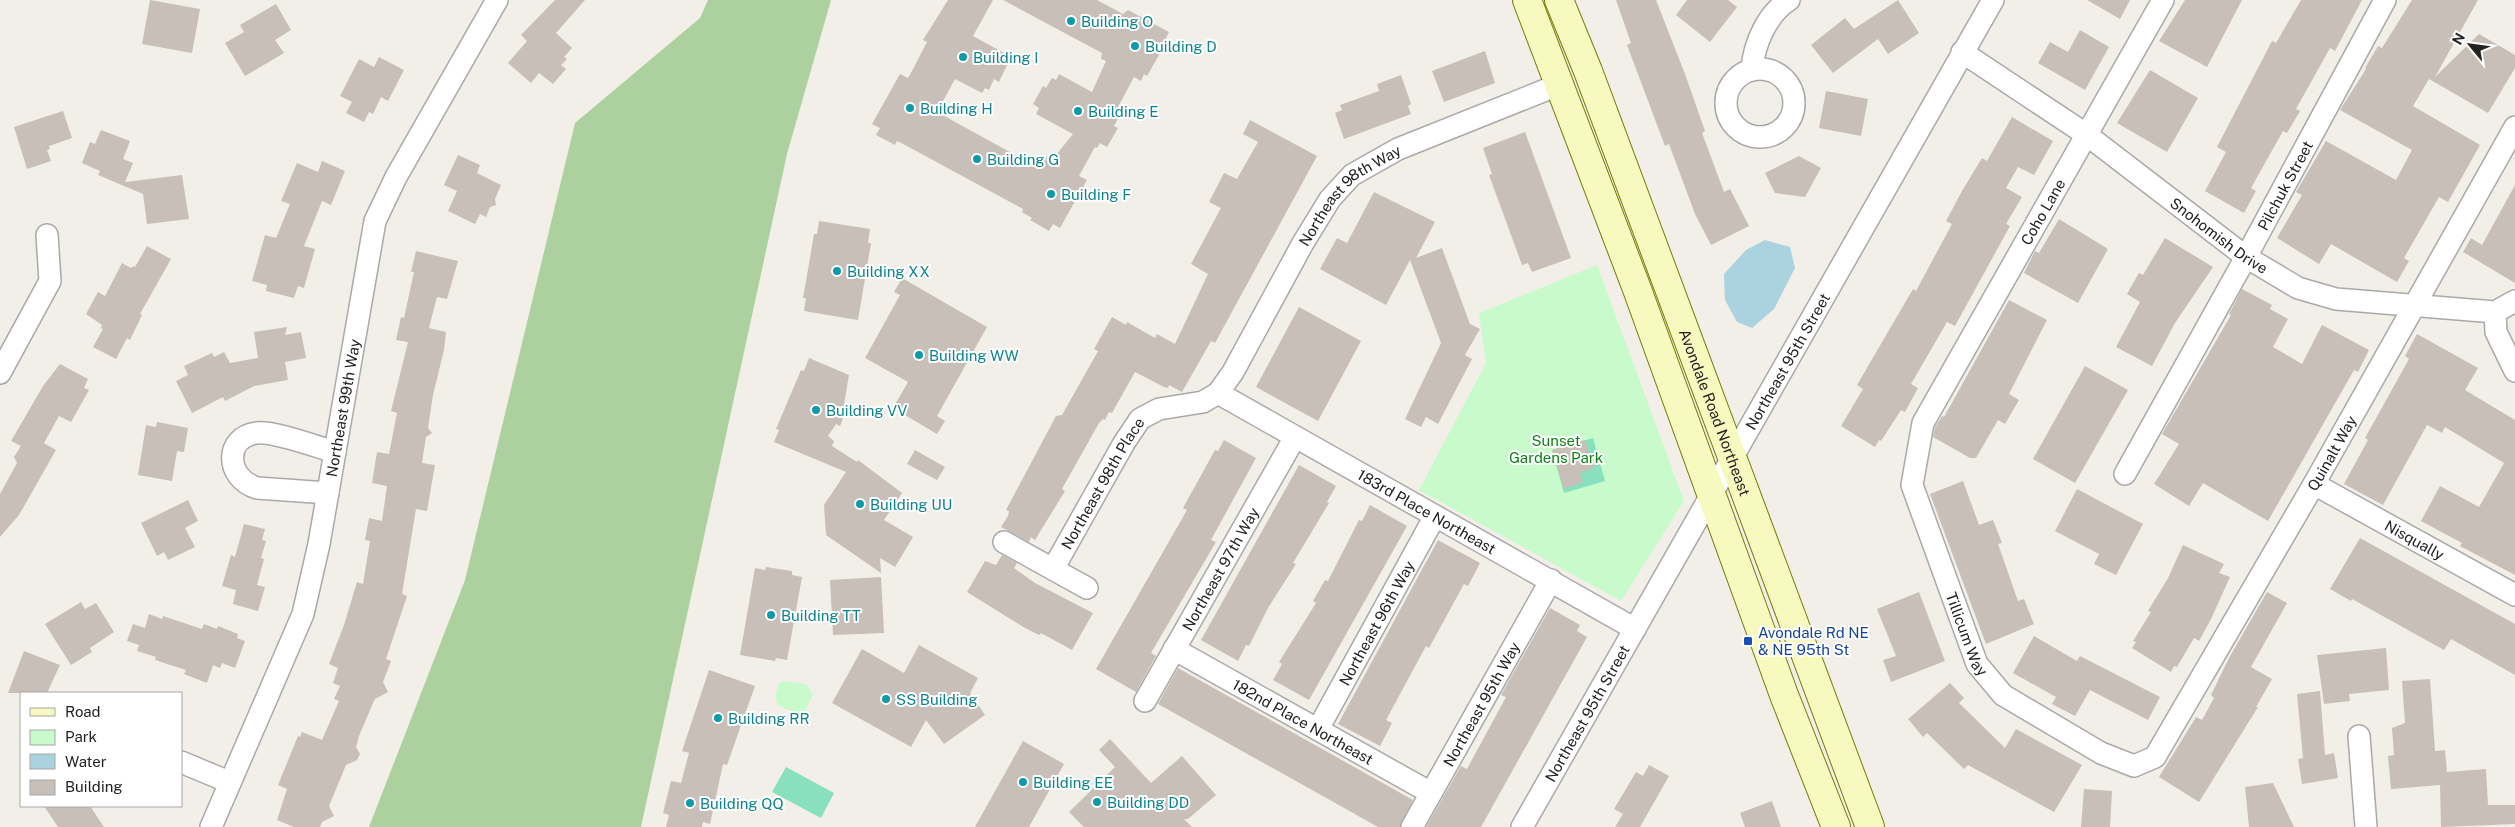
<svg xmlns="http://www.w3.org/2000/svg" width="2515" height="827" viewBox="0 0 2515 827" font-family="'Public Sans',sans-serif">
  <rect width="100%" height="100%" fill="#f2efe9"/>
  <path fill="#add19e" d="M708,0H831L787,154L641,827H369L465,580L575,123L700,18Z"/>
  <path fill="#c8facc" d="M1597,265L1684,501L1621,601L1419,490L1486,363L1479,313Z
    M784,681L806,684L813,694L803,716L778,705L775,697L779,683Z"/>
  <path fill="#88e0be" d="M1593,438L1605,481L1564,493L1552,450Z
    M786,767L834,793L821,818L772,792Z"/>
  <path fill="#aad3df" d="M1765,240L1790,247L1795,268L1774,309L1752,328L1737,322L1725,300L1724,274L1746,250Z"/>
  <path fill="#c7bfb8" d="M150,0L200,9L192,53L142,44Z
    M555,0H585L556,33L572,48L564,57L567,59L561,65L566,69L553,84L539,73L531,83L508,63L527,41L521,35Z
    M948,0H993L973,36L1004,53L1001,59L1008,63L999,82L994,79L989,90L985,88L982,93L955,79L937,112L1037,167L1042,159L1044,160L1046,156L1052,160L1073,134L1036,114L1039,108L1033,104L1043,86L1046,88L1052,78L1056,80L1059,74L1092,92L1106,61L1101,59L1102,53L1003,0H1097L1123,14L1128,10L1169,32L1165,40L1167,41L1147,76L1144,74L1141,81L1134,77L1118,107L1120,108L1117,113L1120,115L1114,126L1118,128L1107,147L1100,143L1097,148L1095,147L1079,176L1087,180L1060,228L1053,224L1049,231L1030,220L1032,218L1022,212L1023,209L907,146L897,141L895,145L876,135L880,128L872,124L900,74L908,78L912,71L927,42L923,40Z
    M1616,0H1656L1685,74L1705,131L1702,133L1724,192L1730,189L1749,226L1711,245L1695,214L1669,144L1665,146L1627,45L1631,43Z
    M1687,0H1728L1737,7L1710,42L1676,15Z
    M1898,0L1919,33L1888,54L1878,39L1833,73L1811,45L1845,18L1854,29Z
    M2087,0H2130L2120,19Z
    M2185,0H2242L2207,67L2159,41Z
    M2301,0H2362L2335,51L2330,48L2296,109L2300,111L2287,133L2283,131L2251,188L2256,191L2244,213L2205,191L2226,152L2217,147L2272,41L2276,43Z
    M2412,0H2478L2435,77L2479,34L2515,55V68L2488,113L2429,79L2413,106L2480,145L2448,202L2439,197L2404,258L2409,261L2397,282L2331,244L2319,264L2277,238L2302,195L2296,192L2326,141L2396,180L2412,150L2340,110L2366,69L2365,68L2378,46L2382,48Z
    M276,4L291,30L275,40L284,53L245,76L225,43L244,32L240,25Z
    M2080,30L2109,47L2085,90L2038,63L2050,42L2068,52Z
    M1485,51L1495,83L1444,102L1432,71Z
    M379,57L404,70L388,101L381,97L373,114L369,112L364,122L346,113L352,102L340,96L359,59L374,67Z
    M2150,70L2198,98L2167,152L2117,123Z
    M1401,75L1411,104L1408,106L1411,114L1344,139L1335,113L1342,110L1340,105L1379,91L1377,84Z
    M1826,91L1868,99L1861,136L1819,128Z
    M63,111L72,138L49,146L50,149L47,150L51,161L27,169L14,127Z
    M2012,117L2053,141L2034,175L2018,167L2006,188L2022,197L2006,224L2010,226L1955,326L1947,322L1911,384L1918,388L1905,412L1901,410L1881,441L1879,440L1875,447L1841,426L1863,389L1857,385L1913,289L1916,291L1952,224L1946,221L1962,191L1982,158L1987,161Z
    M1250,120L1317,156L1215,343L1211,341L1182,392L1169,385L1168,388L1164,387L1135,372L1112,413L1109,412L1105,420L1103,419L1099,423L1062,489L1065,491L1035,540L1031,537L1029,542L1001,527L1008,516L1009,511L1006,510L1056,416L1062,415L1098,351L1094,349L1112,317L1126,325L1127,322L1155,338L1157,334L1175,344L1208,274L1191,264L1221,208L1209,202L1224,173L1237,179L1258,142L1243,134Z
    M101,130L130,141L123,159L133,163L125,182L182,175L189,219L147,224L143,194L98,175L100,171L82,163L90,142L95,144Z
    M1525,132L1571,258L1532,272L1528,263L1522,265L1489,175L1492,174L1483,148Z
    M458,155L480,165L477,173L501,185L495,199L496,205L490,207L486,217L480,214L475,224L448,211L457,191L444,185Z
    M1799,156L1821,168L1805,197L1775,193L1765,173Z
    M322,161L345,171L331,205L322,201L304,246L315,249L304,288L298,286L294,298L266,291L267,285L252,281L265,235L276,238L290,204L281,201L297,163L318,172Z
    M2515,185V283L2463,252L2471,238L2482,245Z
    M1374,192L1435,222L1416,258L1442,248L1470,324L1480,329L1465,355L1472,359L1438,424L1426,417L1421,427L1405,419L1441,343L1410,260L1386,305L1320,269L1337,238L1347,243Z
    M2059,219L2108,249L2078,303L2024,273L2035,251L2039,253Z
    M819,221L870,229L868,243H871L858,320L804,311L806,298H803L810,258L814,234H817Z
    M2165,238L2213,267L2175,323L2152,366L2116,347L2140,302L2127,294L2139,273L2143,275Z
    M147,246L171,259L140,314L142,315L130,340L127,338L116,359L93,347L103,329L101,328L102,325L86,314L98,292L105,296L122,263L131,268L133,266L135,267Z
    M416,251L458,261L447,299L437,297L429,328L446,332L444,350L433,395L428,428L432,433L426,437L422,463L435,465L427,511L416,509L402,594L407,596L386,659L391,661L383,682L388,692L375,699L373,703L359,736L356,747L360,754L357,760L346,765L329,806L334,816L322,822L320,827H294L277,820L287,789L278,785L298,736L300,737L302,732L322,740L339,701L334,699L340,686L333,683L338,668L329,664L344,625L357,582L363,584L370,541L365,540L369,518L382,521L387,486L372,483L377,452L389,454L397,413L391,411L408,342L396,340L401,317L404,318L414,272H411Z
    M902,278L987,327L937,416L945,421L937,434L893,408L908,382L865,358L900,295L894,292Z
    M2242,289L2272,305L2270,309L2288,319L2273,347L2302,364L2322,325L2369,350L2358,372L2354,370L2268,521L2203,483L2189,506L2154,484L2179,444L2162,434L2231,315L2229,314Z
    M2009,300L2047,320L2009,394L2019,400L2005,424L1998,420L1976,458H1970L1933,437L1935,427L1942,416L1944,417Z
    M1299,307L1361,341L1318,421L1256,387Z
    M287,327L285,335L301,332L306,358L285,362L288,380L254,386L225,401L223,397L192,413L176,381L188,375L184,366L212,353L214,357L224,352L230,363L258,358L254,332Z
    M2417,334L2478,368L2465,390L2515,420V575L2460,546L2462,543L2421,521L2440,486L2479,507L2504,463L2445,427L2442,433L2427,425L2383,505L2344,484L2368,440L2365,438L2409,359L2405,356Z
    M809,358L849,375L843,410L846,411L840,426L836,424L828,436L834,441L832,446L857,462L858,460L902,493L884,520L913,537L895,567L880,558L881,573L826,535L824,505L846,472L774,442L779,430L776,429L801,370L804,371Z
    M60,364L88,379L84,388L89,390L71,422L59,416L44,443L56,450L19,515L0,537V494L17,463L14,457L21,446L11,441L43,386Z
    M2085,366L2128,390L2075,483L2033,459Z
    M157,422L188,428L184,452L177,451L172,481L138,475L146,425L156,427Z
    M1224,440L1256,458L1211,540L1216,542L1151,653L1156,656L1136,692L1096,669L1187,510L1183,508L1215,450L1218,451Z
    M1585,440L1594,468L1580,473L1583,482L1564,489L1552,450Z
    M915,450L945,467L937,480L907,464Z
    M1299,465L1336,486L1327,502L1329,503L1293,563L1296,564L1268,608L1249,646L1246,645L1238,661L1201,640Z
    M1963,481L1979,525L1993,520L2002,543L1998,544L2018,601L2024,599L2034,624L1986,644L1930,494Z
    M2077,489L2143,524L2116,575L2094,564L2099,554L2055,531Z
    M188,500L198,521L185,528L195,547L168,560L164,552L157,556L141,523Z
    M1370,505L1407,526L1309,700L1273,680L1282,664L1279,662L1316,603L1313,601L1325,580L1328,581L1359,520L1362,521Z
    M244,524L265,529L262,540L266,541L261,558L264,559L257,585L265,587L258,611L233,604L236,590L222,586L231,555L235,557Z
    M2360,538L2515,624V675L2451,639L2444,650L2352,599L2351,601L2330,589Z
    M1438,540L1480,563L1468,586L1464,584L1429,648L1426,646L1386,720L1392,723L1380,746L1338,724Z
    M2183,545L2224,564L2219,573L2230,577L2211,619L2199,641L2194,638L2177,667L2174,666L2171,672L2132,648L2136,642L2133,641L2151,612L2148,611L2168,578Z
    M1002,555L1017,563L1014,568L1035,583L1093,613L1072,650L1041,633L1039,635L1025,628L967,592L985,561L996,565Z
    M766,567L792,571V575L802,577L787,660L776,658L775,661L740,655L755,568L765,570Z
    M881,577L884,633L833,635L830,580Z
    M1919,592L1945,661L1891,682L1883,660L1896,656L1877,609Z
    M2267,592L2287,603L2251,667L2272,679L2256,707H2258L2199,802L2159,777L2196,717L2202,720L2214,698L2211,695L2229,658Z
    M81,602L85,609L96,603L114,632L90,648L92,652L71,665L45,624Z
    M1550,608L1580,625L1577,631L1587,637L1481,827H1426L1461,766L1467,769L1506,697L1501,695Z
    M149,614L162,619L163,616L202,629L204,624L217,629L218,626L238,634L237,638L245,641L235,668L222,663L220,668L213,665L207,683L184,674L186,670L155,660L156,657L137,651L139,645L127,641L133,624L145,628Z
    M2034,636L2077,661L2080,656L2160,697L2148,720L2090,690L2075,716L2052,704L2056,697L2013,673Z
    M919,645L978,678L970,693L985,715L944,744L926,720L911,747L832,703L862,649L904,673Z
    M2386,648L2389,690L2349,694L2350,701L2324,704L2317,655Z
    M24,651L60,665L47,693H8Z
    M1178,668L1413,800L1400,827H1378L1158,704Z
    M709,670L755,686L727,765L723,764L710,824L703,822L702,827H666L669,815L663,813L671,781L681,783L689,753L682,751Z
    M2430,679L2435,751L2445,750L2447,772L2486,769L2488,805H2515V824L2441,827L2440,785L2391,789L2388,756L2394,755L2392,728L2405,723L2402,681Z
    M1950,683L1964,698L1959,703L2005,748L2016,729L2082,765L2054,812L1968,765L1964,769L1927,733L1923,737L1908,719Z
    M2320,691L2325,755L2334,753L2338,778L2302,784L2298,759L2303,758L2297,694Z
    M1110,739L1151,783L1182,756L1216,795L1188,819H1184L1192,827H1084L1069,812L1115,767L1099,750Z
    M1023,741L1064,764L1029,827H975Z
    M1649,765L1669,776L1640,827H1615L1623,814L1614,809L1636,772L1643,776Z
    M2273,783L2294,827H2249L2245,787Z
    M2084,789L2112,791L2110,827H2081Z
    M1772,801L1781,827H1745L1740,813Z
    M44,806H90L104,827H58Z"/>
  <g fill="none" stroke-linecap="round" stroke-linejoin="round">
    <defs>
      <g id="minor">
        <path id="s1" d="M2163,0L1923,423L1912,485L1977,664L2003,695L2101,753L2134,766L2155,757L2314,484L2515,127"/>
        <path id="s2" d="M1962,52L2087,135L2246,257L2298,288L2336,299L2495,312L2515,301"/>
        <circle cx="1760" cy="103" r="34"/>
        <path d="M1752,69C1754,44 1767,14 1789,0"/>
        <path d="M2495,312L2496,332L2515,371"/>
        <path d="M0,373L50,281L47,235"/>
        <path id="s3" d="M1218,393L1635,629"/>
        <path id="s4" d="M2125,474L2246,257L2385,0"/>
        <path id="s5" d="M2314,484L2515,595"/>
        <path d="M328,493L257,488C225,478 224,437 257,433C274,431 317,447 335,452"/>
        <path d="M1004,542L1087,588"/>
        <path id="s6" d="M1053,569L1124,443L1140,419L1159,409L1203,402L1218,393L1233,372L1303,243L1330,199L1352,175L1398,149L1558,85"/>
        <path id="s7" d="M1174,649L1431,793"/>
        <path id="s8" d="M1145,701L1295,437"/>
        <path id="s9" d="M1318,729L1435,516"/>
        <path d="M2359,736L2366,827"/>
        <path d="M181,762L229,782"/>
        <path id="s10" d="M211,827L303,614L319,544L375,221L396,177L497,0"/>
        <path id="s11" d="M1412,827L1551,580"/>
        <path id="s12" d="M1522,827L1993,0"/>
      </g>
      <g id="secondary">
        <path d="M1527,0L1637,289L1784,695L1836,827"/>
        <path id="s13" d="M1559,0L1588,71L1870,827"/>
      </g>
    </defs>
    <use href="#minor" stroke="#a9a9a9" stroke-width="24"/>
    <use href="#secondary" stroke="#707d05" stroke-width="30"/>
    <use href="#minor" stroke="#fff" stroke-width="21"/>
    <use href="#secondary" stroke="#f7fabf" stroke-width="28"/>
  </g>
  <g fill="#0f9aa8" stroke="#fff" stroke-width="2">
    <circle cx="1071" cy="21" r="5"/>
    <circle cx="1135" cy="46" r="5"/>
    <circle cx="963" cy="57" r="5"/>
    <circle cx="910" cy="108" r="5"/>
    <circle cx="1078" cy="111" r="5"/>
    <circle cx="977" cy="159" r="5"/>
    <circle cx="1051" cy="194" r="5"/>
    <circle cx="837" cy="271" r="5"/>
    <circle cx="919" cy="355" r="5"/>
    <circle cx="816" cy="410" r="5"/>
    <circle cx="860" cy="504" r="5"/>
    <circle cx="771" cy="615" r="5"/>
    <circle cx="886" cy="699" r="5"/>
    <circle cx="718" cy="718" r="5"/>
    <circle cx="1023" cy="782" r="5"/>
    <circle cx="1097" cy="802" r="5"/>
    <circle cx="690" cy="803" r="5"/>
  </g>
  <rect fill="#1a4fb4" stroke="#fff" stroke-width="2" x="1743" y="636" width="10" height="10" rx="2.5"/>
  <g text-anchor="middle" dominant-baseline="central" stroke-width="4" stroke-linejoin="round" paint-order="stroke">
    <g font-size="15" fill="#0d838f" stroke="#fff" text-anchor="start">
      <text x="1081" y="21">Building O</text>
      <text x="1145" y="46">Building D</text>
      <text x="973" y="57">Building I</text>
      <text x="920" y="108">Building H</text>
      <text x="1088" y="111">Building E</text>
      <text x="987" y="159">Building G</text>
      <text x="1061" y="194">Building F</text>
      <text x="847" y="271">Building XX</text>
      <text x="929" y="355">Building WW</text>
      <text x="826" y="410">Building VV</text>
      <text x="870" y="504">Building UU</text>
      <text x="781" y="615">Building TT</text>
      <text x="896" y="699">SS Building</text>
      <text x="728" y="718">Building RR</text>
      <text x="1033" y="782">Building EE</text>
      <text x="1107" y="802">Building DD</text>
      <text x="700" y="803">Building QQ</text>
    </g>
    <g font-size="15" fill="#222" stroke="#fff">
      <text stroke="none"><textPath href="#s4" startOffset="330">Pilchuk Street</textPath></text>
      <text stroke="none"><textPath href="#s6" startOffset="498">Northeast 98th Way</textPath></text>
      <text transform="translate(2043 212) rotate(-60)">Coho Lane</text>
      <text stroke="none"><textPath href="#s2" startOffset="316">Snohomish Drive</textPath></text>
      <text stroke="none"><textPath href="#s12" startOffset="536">Northeast 95th Street</textPath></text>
      <text stroke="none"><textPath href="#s10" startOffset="442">Northeast 99th Way</textPath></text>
      <text stroke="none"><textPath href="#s13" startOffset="441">Avondale Road Northeast</textPath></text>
      <text stroke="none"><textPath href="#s1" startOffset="1304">Quinalt Way</textPath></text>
      <text stroke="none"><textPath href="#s6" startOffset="99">Northeast 98th Place</textPath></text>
      <text stroke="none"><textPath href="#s3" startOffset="240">183rd Place Northeast</textPath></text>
      <text stroke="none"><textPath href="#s5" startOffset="115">Nisqually</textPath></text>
      <text stroke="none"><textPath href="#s8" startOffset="152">Northeast 97th Way</textPath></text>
      <text stroke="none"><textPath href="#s9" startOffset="121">Northeast 96th Way</textPath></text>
      <text stroke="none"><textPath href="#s1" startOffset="708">Tillicum Way</textPath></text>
      <text stroke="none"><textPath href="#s11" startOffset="141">Northeast 95th Way</textPath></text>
      <text stroke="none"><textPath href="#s12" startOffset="131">Northeast 95th Street</textPath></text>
      <text stroke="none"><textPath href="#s7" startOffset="148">182nd Place Northeast</textPath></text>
    </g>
    <g font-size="15" fill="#0c8416" stroke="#fff">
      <text x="1556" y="440">Sunset<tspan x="1556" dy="17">Gardens Park</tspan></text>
    </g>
    <g font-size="15" fill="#164399" stroke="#fff" text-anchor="start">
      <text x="1758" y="632">Avondale Rd NE<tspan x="1758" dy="17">&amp; NE 95th St</tspan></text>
    </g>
  </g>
  <rect x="20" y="692" width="162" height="115" fill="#ffffff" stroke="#a7a7a7"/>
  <rect x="30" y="708" width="25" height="8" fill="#f7fabf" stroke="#a7a7a7"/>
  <text x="65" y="717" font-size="15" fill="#222222">Road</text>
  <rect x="30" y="730" width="25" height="15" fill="#c8facc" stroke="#a7a7a7"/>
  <text x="65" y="742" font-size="15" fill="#222222">Park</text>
  <rect x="30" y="754" width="25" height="15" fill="#aad3df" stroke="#a7a7a7"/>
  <text x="65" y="767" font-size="15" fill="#222222">Water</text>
  <rect x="30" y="780" width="25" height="15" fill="#c7bfb8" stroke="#a7a7a7"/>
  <text x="65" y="792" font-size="15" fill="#222222">Building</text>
  <g transform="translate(2470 45) rotate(299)" stroke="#ffffff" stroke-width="4" paint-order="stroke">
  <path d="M0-4L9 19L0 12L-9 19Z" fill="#222222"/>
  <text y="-8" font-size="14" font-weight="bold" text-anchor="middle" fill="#222222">N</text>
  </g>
</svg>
